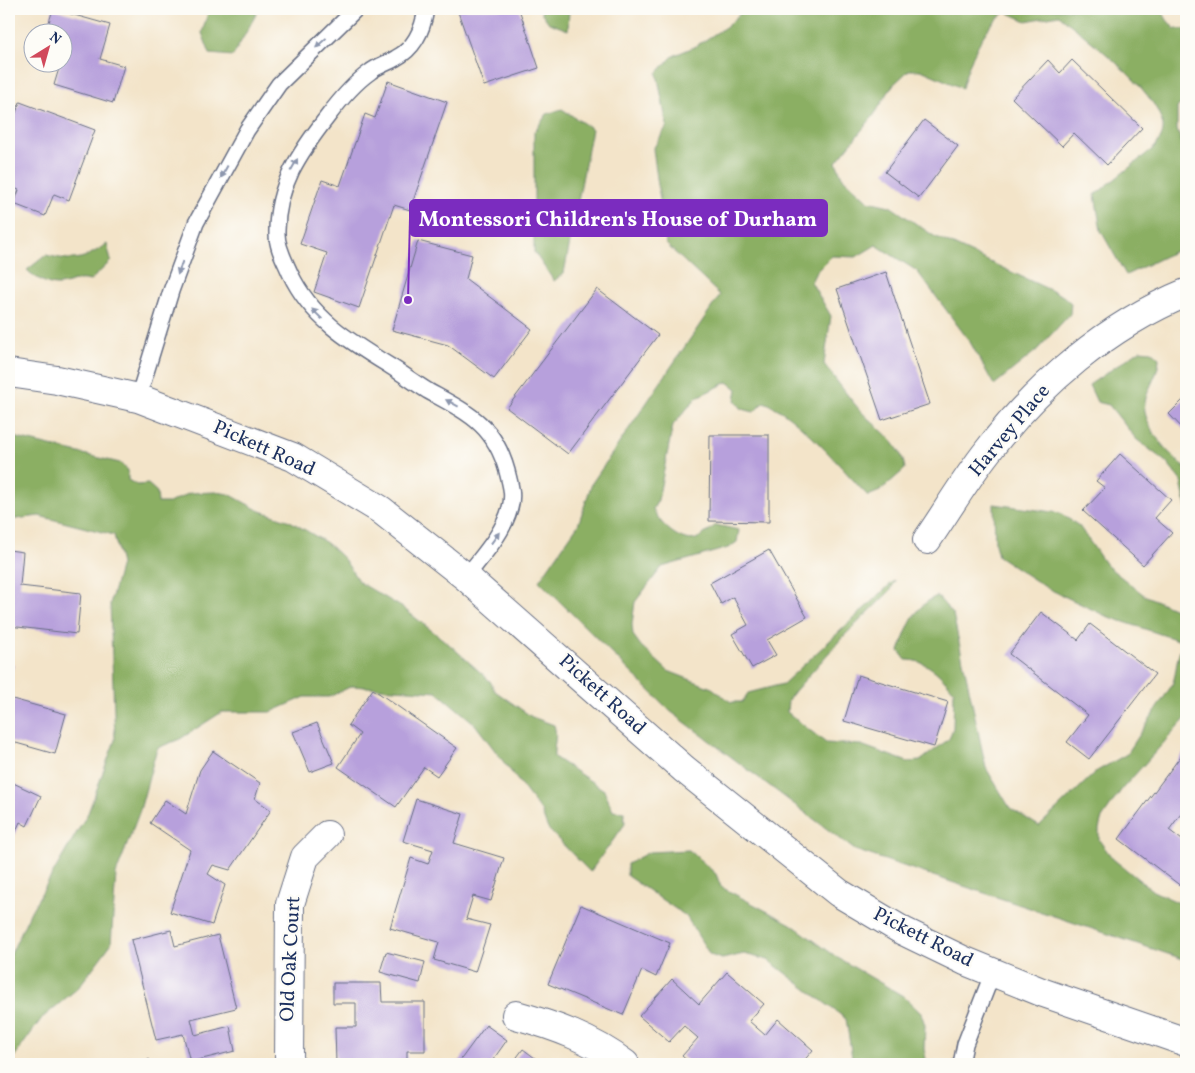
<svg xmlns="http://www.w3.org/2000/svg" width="1195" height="1073" viewBox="0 0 1195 1073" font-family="Vollkorn,serif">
  <rect width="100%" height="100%" fill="#fdfcf7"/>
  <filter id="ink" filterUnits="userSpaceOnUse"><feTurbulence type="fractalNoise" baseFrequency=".02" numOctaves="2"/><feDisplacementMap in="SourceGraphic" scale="10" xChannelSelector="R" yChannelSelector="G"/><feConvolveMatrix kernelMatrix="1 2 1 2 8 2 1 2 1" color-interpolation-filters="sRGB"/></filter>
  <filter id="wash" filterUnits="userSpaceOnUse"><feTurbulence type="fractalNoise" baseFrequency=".0096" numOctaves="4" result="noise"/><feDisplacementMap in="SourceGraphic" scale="20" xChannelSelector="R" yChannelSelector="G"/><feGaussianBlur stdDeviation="1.12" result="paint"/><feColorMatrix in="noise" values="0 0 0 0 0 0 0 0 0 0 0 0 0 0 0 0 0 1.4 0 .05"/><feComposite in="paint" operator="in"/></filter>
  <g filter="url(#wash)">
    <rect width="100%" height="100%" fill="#f3e4c9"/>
    <path fill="#8baf63" stroke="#536f60" d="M209,9H259L233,56L210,54L202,33Z
      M542,9H569L568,30L549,23L541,12Z
      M745,9H1161L1167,20L1175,29H1186V98L1177,108V130L1186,153V246L1126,275L1101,231L1095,195L1155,147C1160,140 1164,134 1163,126C1157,89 1087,39 1059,15L1026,21L1006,12C984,25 968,63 962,88L921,70H909L893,85L874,115L836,162L842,177L868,201L890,206L934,236L1063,296L1071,303L1070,314L1037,350L994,385L970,342L917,271L876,245L856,257L832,256L816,272L811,282L831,316L824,364C835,378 846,394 858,408C876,429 901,440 905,469L880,491L868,496C842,469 797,414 764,402L754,412L742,409L735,400L737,389L728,382L697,397L673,425L658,500L653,509C658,522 680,544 696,539C703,536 710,529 716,525L739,530L737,542L728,548L662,567L635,602L632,624L633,635L641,646L668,671L712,688L731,702H742L748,693L783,684L895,580L891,590L842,638L795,691L788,700L787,712L826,743L861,745L908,762L920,761L949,739L953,728L954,691C941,675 927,660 906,660L899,651C907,629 914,606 937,596L953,614L986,768L1010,808L1039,826L1097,771L1127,754L1172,685C1178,670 1175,655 1184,642L1106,616L1047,588L998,556L995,544L994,504L1060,513L1079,526L1106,565L1144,595L1186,614V718L1122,789L1102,818L1099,829V840L1113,859L1153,891L1186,906V960L855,850L670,711L539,581L578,525L592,483L720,295L666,244L653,149L667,126L657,73L673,56L696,46L727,26Z
      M562,109L592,129L564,273L554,281L534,252V132L547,114Z
      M107,244L111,261L90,281C75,277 72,284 59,285C48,286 34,277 27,270L46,255C76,262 81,261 107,244Z
      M1140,350L1151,351L1159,358C1159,375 1148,386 1145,402C1141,425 1169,455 1186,468V508L1181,481L1166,462L1136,439L1109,405L1097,402L1089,385Z
      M9,436L120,463L128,470V480L137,485L148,484L157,492L158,503H169L190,493L216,492L229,494L258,510L290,521L327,543L344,559L359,582L403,608L450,645L490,681L495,691L532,717L554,725C558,737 553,745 554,757L604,790L613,811L624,812L625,824L590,872L548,829L541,811L474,723L437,692L352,686L329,697H305L271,712H222L180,739L157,748L140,810L116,874L111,944L78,988L42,1018L9,1064V958L31,911L88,813L115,740L110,604L121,564L114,535L39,516L9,520Z
      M689,850L716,874L721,887L791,924L838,958L903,996L921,1013L925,1025L924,1049L927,1064H853L846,1019L768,960L744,954L722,959L710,955L686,916L627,876V864L649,852Z"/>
    <g id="blocks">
      <path fill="#b7a0dc" d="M53,9L110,25L100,59L124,66L113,103L54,85L60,65L52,62H62V32H46Z
        M457,9H519L539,68L484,86Z
        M1048,60L1060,73L1072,60L1142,128L1107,165L1074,133L1062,146L1012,98Z
        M388,81L447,102L410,210L394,205L359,308L314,292L327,253L300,244L322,180L340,186L365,114L375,118Z
        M20,102L95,130L69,200L54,194L45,216L14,204L19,190L9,186V132Z
        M924,120L958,146L919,198L885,172Z
        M418,241L472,255L466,279L532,329L494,379L448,345L392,330Z
        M886,272L930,404L882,420L837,289Z
        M597,289L658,335L568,454L507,408Z
        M1186,397V432L1169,414Z
        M710,435H769V522L709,521Z
        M1120,454L1171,500L1155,518L1172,533L1143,565L1083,511L1105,488L1096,481Z
        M9,550L23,552L20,586L81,593L77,634L9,626Z
        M769,550L807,617L767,640L776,655L752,668L732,634L748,625L733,597L721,604L710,583Z
        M1041,612L1078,640L1090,624L1155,674L1089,759L1067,742L1088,715L1009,654Z
        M9,664L14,665L9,681Z
        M858,675L948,702L934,747L844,721Z
        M373,689L457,748L437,776L424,767L396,807L338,767L360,734L348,725Z
        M9,698L66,714L55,754L9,741Z
        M317,723L334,763L310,772L293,732Z
        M1186,749V807L1169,830L1186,843V890L1119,839Z
        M213,751L260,783L255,799L271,810L230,870L213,865L208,874L225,885L212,925L170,912L190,850L150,823L165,800L186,814L200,770Z
        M9,781L41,796L27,826L20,822L9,847Z
        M416,799L463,814L454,843L504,858L491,901L473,896L466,919L490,925L475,972L434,960L439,942L390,928L411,858L428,864L433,850L403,841Z
        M581,905L670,943L656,977L642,970L623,1015L548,984Z
        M171,930L175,946L218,935L236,1008L191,1019L195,1035L230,1026L235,1051L190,1062L183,1034L156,1040L131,940Z
        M386,952L425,962L420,983L380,972Z
        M727,972L764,1004L749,1021L765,1035L778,1019L813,1050L801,1064H691L682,1056L698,1038L684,1026L669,1042L639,1016L672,979L699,1004Z
        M333,983H381L382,1002H425V1051H407V1064H336L335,1027H356V1003H333Z
        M486,1025L507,1040L490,1064H462L459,1062Z
        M523,1049L543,1064H512Z
        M149,1059L154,1064H143Z"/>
    </g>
  </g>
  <g filter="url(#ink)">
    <use href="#blocks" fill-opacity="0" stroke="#676e83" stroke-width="1"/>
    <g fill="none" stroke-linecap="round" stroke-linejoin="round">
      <defs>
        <path id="service" d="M426,9C423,29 415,48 396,58C388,63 377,66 370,72C353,84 340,100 328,116C300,152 276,186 277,234C277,248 285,261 290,273C311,318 349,341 390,366C403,374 415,383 428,391C468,413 494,424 507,471C510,484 514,494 510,508C503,534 482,556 466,577
          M138,398L171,291L196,223L247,130L279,84L356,9
          M961,1064L965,1044L993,972"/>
        <path id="minor" d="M927,540C947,511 965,480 987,452C1038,385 1108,325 1186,293
          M516,1015C555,1026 592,1039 625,1064
          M289,1064L290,904L305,857L327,835"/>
        <path id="tertiary" d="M9,373L57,380L138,398L293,457L381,510L466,577L684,769L839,893L903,931L965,961L1044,993L1186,1042"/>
      </defs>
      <use href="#service" stroke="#676e83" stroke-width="18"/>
      <use href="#minor" stroke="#676e83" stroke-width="30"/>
      <use href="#tertiary" stroke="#676e83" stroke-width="30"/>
      <use href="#service" stroke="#fff" stroke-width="15"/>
      <use href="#minor" stroke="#fff" stroke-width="28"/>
      <use href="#tertiary" stroke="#fff" stroke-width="28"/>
    </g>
    <defs><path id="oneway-solid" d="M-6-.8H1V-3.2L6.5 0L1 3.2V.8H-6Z" transform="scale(1.25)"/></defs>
    <g fill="#8d97ae">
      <use href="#oneway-solid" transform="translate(321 43) rotate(137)"/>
      <use href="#oneway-solid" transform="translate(294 165) rotate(-61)"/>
      <use href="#oneway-solid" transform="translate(224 172) rotate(119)"/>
      <use href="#oneway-solid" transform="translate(180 268) rotate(110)"/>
      <use href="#oneway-solid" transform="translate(317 314) rotate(-135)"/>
      <use href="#oneway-solid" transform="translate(452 403) rotate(-152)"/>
      <use href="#oneway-solid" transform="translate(495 538) rotate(-54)"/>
    </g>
  </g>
  <g text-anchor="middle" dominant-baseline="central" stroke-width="5" stroke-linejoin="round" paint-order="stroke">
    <g font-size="20" fill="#1b2f5e" stroke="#fdfcf7">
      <text transform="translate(1010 431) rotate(-50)">Harvey Place</text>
      <text transform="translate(264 449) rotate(24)">Pickett Road</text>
      <text transform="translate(602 695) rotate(42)">Pickett Road</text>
      <text transform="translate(923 938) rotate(27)">Pickett Road</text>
      <text transform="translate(291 959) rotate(-87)">Old Oak Court</text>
    </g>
  </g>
  <path fill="none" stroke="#7b2cbf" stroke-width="2" d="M408 300L410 218"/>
  <circle fill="#7b2cbf" stroke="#fdfcf7" stroke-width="2" cx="408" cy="300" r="5"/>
  <rect fill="#7b2cbf" stroke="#7b2cbf" stroke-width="2" x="410" y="200" width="417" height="36" rx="5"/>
  <g font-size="21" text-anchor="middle" font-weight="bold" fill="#fff">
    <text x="618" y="226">Montessori Children's House of Durham</text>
  </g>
  <rect width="1195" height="1073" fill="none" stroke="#fdfcf7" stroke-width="30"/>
  <g transform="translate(48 48) rotate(37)"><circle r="24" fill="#fdfcf7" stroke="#a3aaba"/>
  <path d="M0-4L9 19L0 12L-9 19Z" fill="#d1495b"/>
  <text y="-8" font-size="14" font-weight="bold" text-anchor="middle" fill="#1b2f5e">N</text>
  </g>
</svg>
